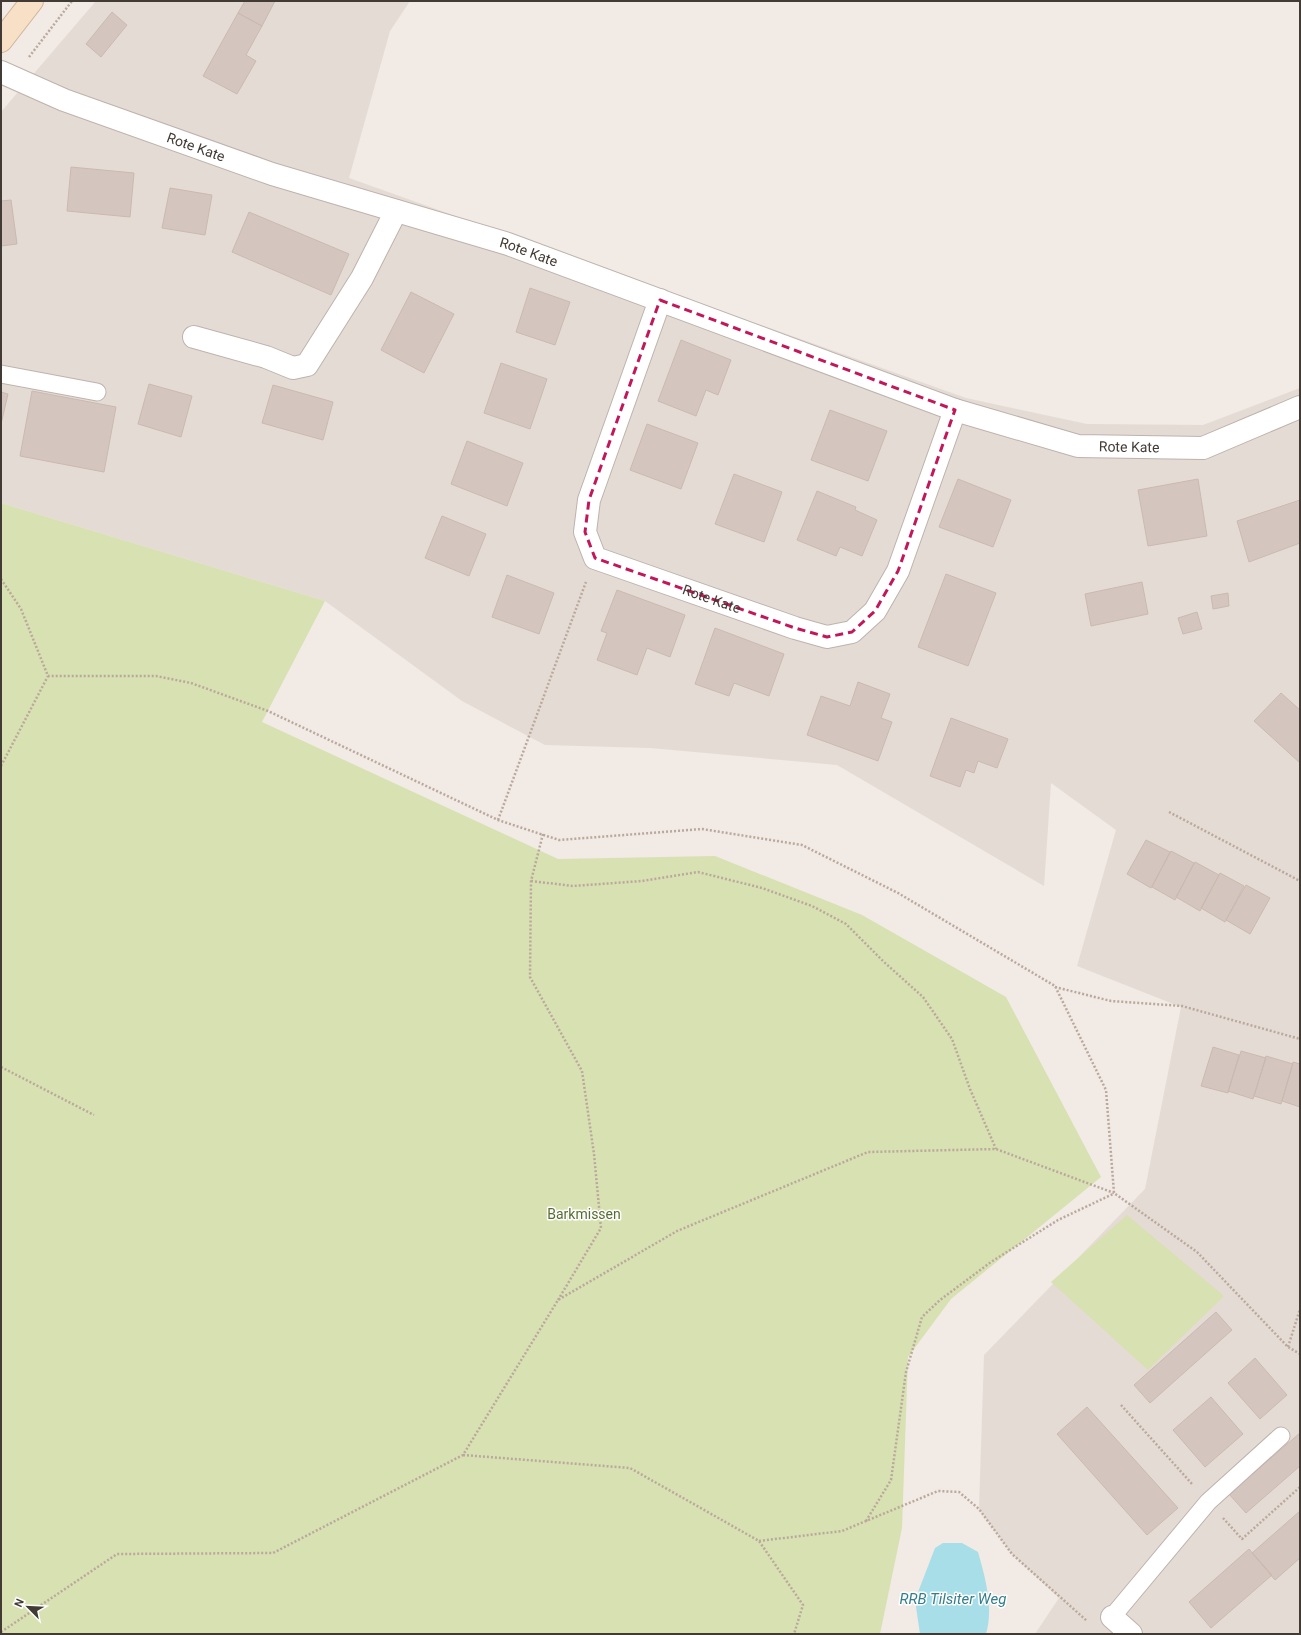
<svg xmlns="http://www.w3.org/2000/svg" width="1301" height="1635" viewBox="0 0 1301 1635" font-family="Roboto,sans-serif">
  <rect width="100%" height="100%" fill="#f1eae5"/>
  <path fill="#e4dbd4" d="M96,1H410L390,31L349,178L966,398L1087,424L1203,425L1300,388V1634H1035L1059,1598L1012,1554L979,1509L984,1355L1145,1189L1181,1007L1077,966L1116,830L1051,783L1044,886L837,765L650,748L545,745L462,701L325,601L1,503V112Z"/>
  <path fill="#d8e1b2" d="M1,503L325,601L262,722L558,859L715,856L862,915L1006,997L1101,1177L951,1299L908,1357L902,1528L880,1634H1Z
    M1127,1215L1224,1296L1148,1370L1051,1282Z"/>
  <path fill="#a7dee8" d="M943,1543H962L978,1552C985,1577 994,1608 986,1634H920L915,1600L935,1548Z"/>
  <path fill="#d4c6bf" stroke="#cbb9b0" d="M245,1H275L262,26L238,13Z
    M112,12L127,25L101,57L86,44Z
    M238,13L262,26L246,55L256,61L237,94L203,76Z
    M71,167L134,173L130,217L67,211Z
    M170,188L212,195L205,235L162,228Z
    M11,200L17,244L1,246V201Z
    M249,212L349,254L331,295L232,252Z
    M530,288L570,302L555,345L516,332Z
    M411,292L454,314L424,373L381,350Z
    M681,340L731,360L718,395L706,390L696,416L658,401Z
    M501,363L547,379L530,429L484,413Z
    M149,384L192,396L181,437L138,424Z
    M273,385L333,402L323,440L262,423Z
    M32,391L116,407L104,472L20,456Z
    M1,392L8,394L1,424Z
    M830,410L887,431L868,481L811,460Z
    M647,424L698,443L681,489L630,470Z
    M467,441L523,463L507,506L451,484Z
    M734,474L782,492L764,542L715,524Z
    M958,479L1011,500L993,547L939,527Z
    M1198,479L1207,536L1148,546L1138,490Z
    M817,491L856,507L855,510L877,520L862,556L840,547L836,556L797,540Z
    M1300,500V543L1249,562L1237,521Z
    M442,516L486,534L469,576L425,558Z
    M946,574L996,593L968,666L918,647Z
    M507,575L554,593L539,634L492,617Z
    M1142,582L1148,614L1091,626L1085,594Z
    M617,590L685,615L670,657L647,648L637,675L597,660L607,633L601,631Z
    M1228,593L1229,606L1213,609L1211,596Z
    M1197,612L1202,629L1183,634L1178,618Z
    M715,628L784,654L769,696L734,683L729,696L695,684Z
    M858,682L890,694L881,718L892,722L878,761L807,735L821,696L850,706Z
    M1281,693L1300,710V763L1254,721Z
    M951,718L1008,739L997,768L978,761L974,773L966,770L960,787L930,776Z
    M1146,840L1170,852L1151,888L1127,874Z
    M1171,851L1194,863L1175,900L1152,887Z
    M1195,862L1219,875L1200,911L1176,897Z
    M1220,873L1244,886L1225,922L1201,908Z
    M1246,885L1270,898L1250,934L1226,920Z
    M1213,1047L1239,1055L1228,1093L1201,1086Z
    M1241,1051L1266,1058L1253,1099L1228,1091Z
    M1266,1056L1293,1064L1281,1104L1254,1096Z
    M1293,1062L1300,1064V1107L1282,1101Z
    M1216,1312L1232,1330L1150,1403L1134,1385Z
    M1255,1358L1287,1395L1260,1419L1228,1383Z
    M1211,1397L1243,1434L1205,1467L1173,1430Z
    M1087,1407L1178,1508L1147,1535L1057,1434Z
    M1300,1433V1466L1246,1513L1229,1494Z
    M1300,1511V1558L1275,1580L1252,1553Z
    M1249,1549L1272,1575L1211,1628L1189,1602Z"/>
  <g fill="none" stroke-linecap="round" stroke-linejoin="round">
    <defs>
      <path id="lane" d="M1,374L97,392
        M1112,1617L1208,1502L1281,1436"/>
      <g id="street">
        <path id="s1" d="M1,72L64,100L272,174L508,244L955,410L1078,446L1203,448L1300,407"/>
        <path id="s2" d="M660,300L589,500L585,532L595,558L795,628L827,637L852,632L875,611L898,571L955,410"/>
        <path d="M194,337L266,357L293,368L307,365L362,278L396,211"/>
        <path d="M1112,1617L1131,1634"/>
      </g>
      <path id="secondary" d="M1,41L32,1"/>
    </defs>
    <use href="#lane" stroke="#beb3ac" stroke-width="19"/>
    <use href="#street" stroke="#beb3ac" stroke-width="24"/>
    <use href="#secondary" stroke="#cfb49b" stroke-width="24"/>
    <path stroke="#bba89c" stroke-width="2.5" stroke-dasharray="2 2" stroke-linecap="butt" d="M29,57L72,1
      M1,579L21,609L48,676H156L191,683L268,711L498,820L559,840L702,829L802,845L898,893L1055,986L1106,1090L1114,1193L1197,1252L1288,1347L1300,1354
      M1,766L48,676
      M1169,812L1300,881
      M498,820L586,582
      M543,834L531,881L530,977L582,1071L594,1154L601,1228L558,1300
      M531,881L573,886L642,881L698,872L762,888L812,906L846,924L884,962L923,997L952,1039L970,1089L996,1149
      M1055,987L1111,1001L1182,1006L1300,1039
      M1,1067L94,1115
      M1288,1347L1300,1309
      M1121,1405L1193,1485
      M463,1455L630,1468L759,1541L803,1605L794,1634
      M1223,1518L1242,1539L1300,1487
      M866,1521L891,1480L906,1372L922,1317L940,1300L991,1262L1058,1220L1113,1194
      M759,1541L842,1531L938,1491L959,1492L979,1509L1012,1554L1087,1621
      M1,1632L117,1554L273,1553L463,1455L558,1300L677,1231L868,1152L996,1149L1114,1193"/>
    <use href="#lane" stroke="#fff" stroke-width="17"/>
    <use href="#street" stroke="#fff" stroke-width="22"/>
    <use href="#secondary" stroke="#f8e0c7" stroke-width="22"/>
  </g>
  <path fill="none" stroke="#c2185b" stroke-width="3" stroke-dasharray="8 5" stroke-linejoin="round" d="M660,300L955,410L898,571L875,611L852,632L827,637L795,628L595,558L585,532L589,500Z"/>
  <g text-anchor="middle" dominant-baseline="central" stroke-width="3" stroke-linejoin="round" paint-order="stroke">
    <g font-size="14" fill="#423a35" stroke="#fff">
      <text stroke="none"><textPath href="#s1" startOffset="209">Rote Kate</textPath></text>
      <text stroke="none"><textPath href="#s1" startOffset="558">Rote Kate</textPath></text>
      <text stroke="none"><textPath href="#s1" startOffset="1192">Rote Kate</textPath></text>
      <text stroke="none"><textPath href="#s2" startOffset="396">Rote Kate</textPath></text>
    </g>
    <g font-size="14" fill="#576d2f" stroke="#fff">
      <text x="584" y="1214">Barkmissen</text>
    </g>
    <g font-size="15" font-style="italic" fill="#347e8c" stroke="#fff">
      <text x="953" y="1599">RRB Tilsiter Weg</text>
    </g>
  </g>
  <rect width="1301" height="1635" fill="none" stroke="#423a35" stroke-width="4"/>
  <g transform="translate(28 1607) rotate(294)" stroke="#ffffff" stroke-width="3" paint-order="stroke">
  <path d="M0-3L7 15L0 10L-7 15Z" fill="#423a35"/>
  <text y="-6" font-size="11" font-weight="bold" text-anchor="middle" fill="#423a35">N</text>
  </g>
</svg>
